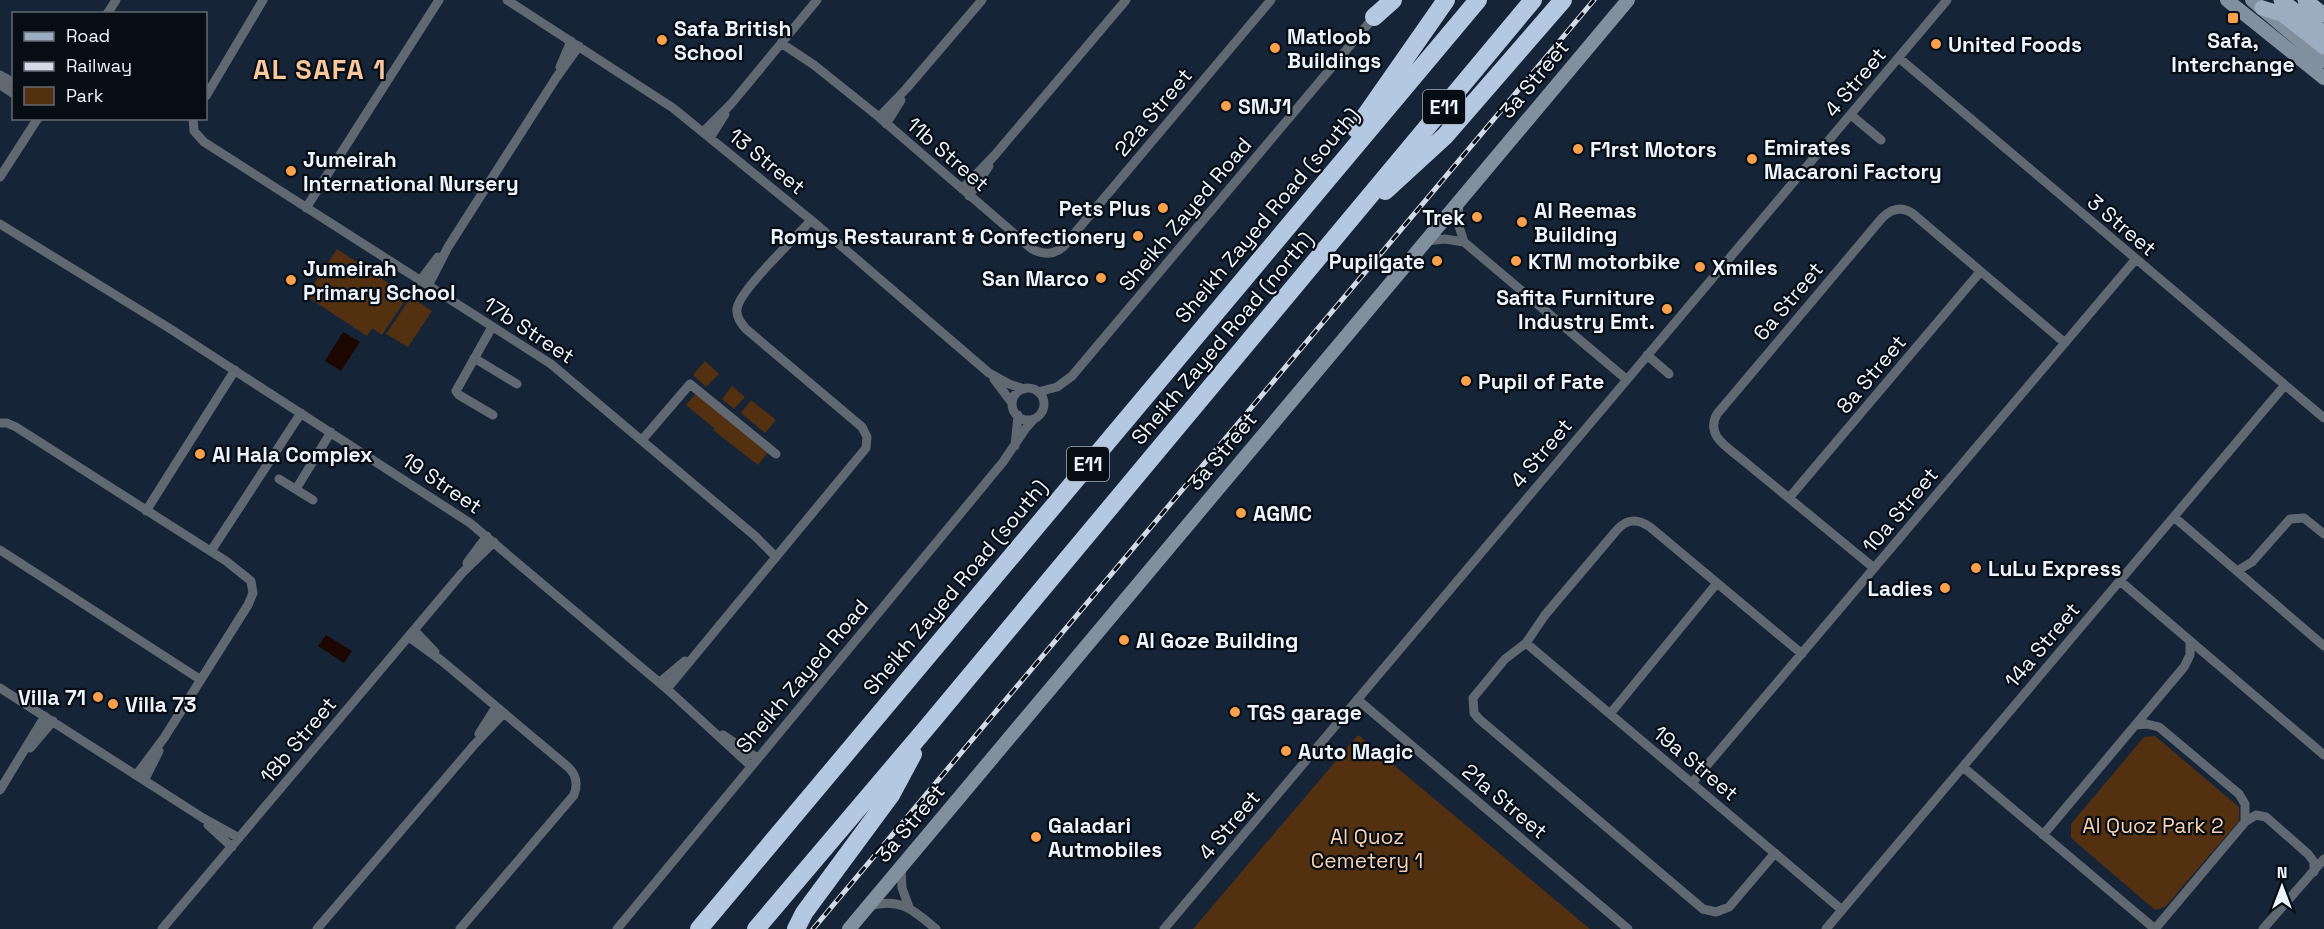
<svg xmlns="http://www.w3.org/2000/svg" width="2324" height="929" viewBox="0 0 2324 929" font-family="'Space Grotesk',sans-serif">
  <rect width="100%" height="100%" fill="#152437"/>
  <path fill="#523010" d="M337,249L408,296L382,335L372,328L367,336L306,296Z
    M411,297L432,311L408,347L386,334Z
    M705,361L719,374L706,387L693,375Z
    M732,386L745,397L734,409L722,399Z
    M697,392L769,451L758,465L713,430L716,426L714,428L686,405Z
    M751,400L776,420L765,433L741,413Z
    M1358,735L1590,929H1193Z
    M2155,736L2239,807V821L2165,907L2155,910L2071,838V824L2144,737Z"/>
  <path fill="#1c0700" d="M343,332L360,342L341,371L325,361Z
    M326,635L352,651L344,663L318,646Z"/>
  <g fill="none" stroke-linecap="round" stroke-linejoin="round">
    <path stroke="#606872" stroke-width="9" d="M507,0L673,108L811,220L989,373L1009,384L1024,389
      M107,14L116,0
      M781,43L814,65L879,117L1032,249C1044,255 1053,255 1063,247L1271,0
      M1899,58L2324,418
      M560,67L571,41
      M0,75L14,83
      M0,85L14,94
      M206,96L263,0
      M1851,115L1881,140
      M879,117L906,89L982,0
      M193,118L194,131L204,142L551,364L755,536L776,557
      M886,124L901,100
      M703,132L731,104L817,0
      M710,138L725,114
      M0,177L38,118
      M962,189L994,156L1126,0
      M969,196L989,166
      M1459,203L1458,223L1464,242L1626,379
      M306,208L439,0
      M0,224L169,328L470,523L667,689L751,766
      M1426,241L1445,239L1464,242
      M420,281L438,257
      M428,286L448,247L556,78L579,46
      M492,327L456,391L459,395L493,415
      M1647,355L1669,374
      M474,358L517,384
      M994,379L1012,403
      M1012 404a16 16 0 1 1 32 0a16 16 0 1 1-32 0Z
      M1038,392L1057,387L1072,376L1374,17
      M0,423H7L16,427L226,561L251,581L253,593L248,605L164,738L137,774
      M642,440L690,384L776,454
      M1015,446L1018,415
      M279,479L313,500
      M296,489L331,432
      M1789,498L1980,272
      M146,511L235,370
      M2174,517L2324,646
      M0,550L201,680
      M211,551L301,413
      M467,563L487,536
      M1874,568L1739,457C1724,445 1706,434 1717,414L1882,218C1891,209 1901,206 1912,213L2065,343
      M2237,571L2252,562L2290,519L2304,518L2324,534
      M2120,581L2324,755
      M414,630L435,652
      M409,637L442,661L568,767C577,775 578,784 574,795L460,929
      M1526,643L1842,910
      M660,682L685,661
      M0,688L203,818L239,838
      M667,689L866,448L867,437L862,427L746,329C741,323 736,317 737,309C739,290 797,237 811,220
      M1358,700L1628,929
      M1610,714L1717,583
      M2136,725L2147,724L2159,727L2239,794L2245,804V822
      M479,734L496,707
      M723,735L757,758
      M30,748L53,721
      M1963,767L2155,929
      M145,779L159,751
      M1692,783L2135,260
      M0,790L45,716
      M208,825L232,847
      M2043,835L2184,667L2190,655V641
      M1775,853L1729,907L1716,912L1703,909L1479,719L1474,713L1473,698L1505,659L1526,643L1545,615L1616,531C1626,519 1637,518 1650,527L1802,654
      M901,867L902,888L909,907
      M869,906C901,897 913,910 936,929
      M162,929L462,573L494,542
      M317,929L474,745L504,713
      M617,929L1003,462L1026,428L1034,419
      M1164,929L1947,0
      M1826,929L2285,385
      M2155,929L2245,822L2256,815L2266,817L2308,854L2314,862V872
      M2263,929L2324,859"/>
    <path stroke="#828f9f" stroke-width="14" d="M2227,0L2324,78
      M2252,0L2324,61
      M849,929L1628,0"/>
    <path stroke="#9cadc1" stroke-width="15" d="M2281,0L2324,33
      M2305,0L2324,15
      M2262,8L2282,14L2324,47"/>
    <path stroke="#b4c8e1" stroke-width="18" d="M1374,17L1393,0
      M1356,129L1446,0
      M1385,191L1445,136L1563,0
      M699,929L1478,0
      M756,929L923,732L1533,0
      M796,929L804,913L891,795L913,754"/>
    <defs>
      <path id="rail" d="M813,929L1594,0"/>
    </defs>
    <use href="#rail" stroke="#d1dae5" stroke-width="5"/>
    <use href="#rail" stroke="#070d15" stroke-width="3" stroke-dasharray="9" stroke-linecap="butt"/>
  </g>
  <g fill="#f9a04d" stroke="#070d15" stroke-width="2">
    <rect x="2227" y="12" width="12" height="12" rx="3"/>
    <circle cx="662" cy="40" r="6"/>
    <circle cx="1936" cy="44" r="6"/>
    <circle cx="1275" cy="48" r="6"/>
    <circle cx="1226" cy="106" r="6"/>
    <circle cx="1578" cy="149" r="6"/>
    <circle cx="1752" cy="159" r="6"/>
    <circle cx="291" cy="171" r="6"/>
    <circle cx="1163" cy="208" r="6"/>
    <circle cx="1477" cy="217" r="6"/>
    <circle cx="1522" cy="222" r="6"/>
    <circle cx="1138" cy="236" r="6"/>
    <circle cx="1437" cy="261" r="6"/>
    <circle cx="1516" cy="261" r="6"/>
    <circle cx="1700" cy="267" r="6"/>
    <circle cx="1101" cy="278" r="6"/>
    <circle cx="291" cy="280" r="6"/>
    <circle cx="1667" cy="309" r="6"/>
    <circle cx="1466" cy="381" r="6"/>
    <circle cx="200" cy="454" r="6"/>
    <circle cx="1241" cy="513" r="6"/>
    <circle cx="1976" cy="568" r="6"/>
    <circle cx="1945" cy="588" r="6"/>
    <circle cx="1124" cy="640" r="6"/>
    <circle cx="98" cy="697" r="6"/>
    <circle cx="113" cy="704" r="6"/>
    <circle cx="1235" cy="712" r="6"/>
    <circle cx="1286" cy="751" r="6"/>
    <circle cx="1036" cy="837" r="6"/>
  </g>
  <g text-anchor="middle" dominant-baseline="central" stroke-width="4.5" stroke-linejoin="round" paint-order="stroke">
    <g fill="#070d15" stroke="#a7afb8" stroke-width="1.5">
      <rect x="1423" y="90" width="42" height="34" rx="4.5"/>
      <rect x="1067" y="447" width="42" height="34" rx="4.5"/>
    </g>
    <g font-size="20" font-weight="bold" fill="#ecf4fe">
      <text x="1444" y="107">E11</text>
      <text x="1088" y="464">E11</text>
    </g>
    <g font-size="21" font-weight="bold" fill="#ecf4fe" stroke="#070d15" text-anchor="start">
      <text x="674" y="28">Safa British<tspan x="674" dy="24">School</tspan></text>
      <text x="1287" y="36">Matloob<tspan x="1287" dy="24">Buildings</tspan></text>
      <text x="2233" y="40" text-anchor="middle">Safa,<tspan x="2233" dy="24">Interchange</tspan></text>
      <text x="1948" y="44">United Foods</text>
      <text x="1238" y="106">SMJ1</text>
      <text x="1764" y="147">Emirates<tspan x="1764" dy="24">Macaroni Factory</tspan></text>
      <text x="1590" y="149">F1rst Motors</text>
      <text x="303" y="159">Jumeirah<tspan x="303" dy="24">International Nursery</tspan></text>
      <text x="1151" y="208" text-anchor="end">Pets Plus</text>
      <text x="1534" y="210">Al Reemas<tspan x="1534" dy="24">Building</tspan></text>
      <text x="1465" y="217" text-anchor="end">Trek</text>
      <text x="1126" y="236" text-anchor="end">Romys Restaurant &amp; Confectionery</text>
      <text x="1425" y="261" text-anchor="end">Pupilgate</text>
      <text x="1528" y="261">KTM motorbike</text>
      <text x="1712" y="267">Xmiles</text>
      <text x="303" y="268">Jumeirah<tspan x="303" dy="24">Primary School</tspan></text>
      <text x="1089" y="278" text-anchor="end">San Marco</text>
      <text x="1655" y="297" text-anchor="end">Safita Furniture<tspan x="1655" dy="24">Industry Emt.</tspan></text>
      <text x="1478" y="381">Pupil of Fate</text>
      <text x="212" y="454">Al Hala Complex</text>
      <text x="1253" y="513">AGMC</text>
      <text x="1988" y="568">LuLu Express</text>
      <text x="1933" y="588" text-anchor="end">Ladies</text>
      <text x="1136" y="640">Al Goze Building</text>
      <text x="86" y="697" text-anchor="end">Villa 71</text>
      <text x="125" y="704">Villa 73</text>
      <text x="1247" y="712">TGS garage</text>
      <text x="1298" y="751">Auto Magic</text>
      <text x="1048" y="825">Galadari<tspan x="1048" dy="24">Autmobiles</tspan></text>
    </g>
    <g font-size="21" fill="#ecf4fe" stroke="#070d15">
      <text transform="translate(1534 79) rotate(-50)">3a Street</text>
      <text transform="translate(1855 82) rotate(-50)">4 Street</text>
      <text transform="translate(1153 112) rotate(-50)">22a Street</text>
      <text transform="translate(948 154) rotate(41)">11b Street</text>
      <text transform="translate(767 161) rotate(39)">13 Street</text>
      <text transform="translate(1185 214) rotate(-50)">Sheikh Zayed Road</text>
      <text transform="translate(1267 215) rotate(-50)">Sheikh Zayed Road (south)</text>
      <text transform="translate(2122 225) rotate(40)">3 Street</text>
      <text transform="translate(1788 301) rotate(-50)">6a Street</text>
      <text transform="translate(529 330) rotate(33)">17b Street</text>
      <text transform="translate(1222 338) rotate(-50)">Sheikh Zayed Road (north)</text>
      <text transform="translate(1871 374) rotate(-50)">8a Street</text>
      <text transform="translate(1222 451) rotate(-50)">3a Street</text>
      <text transform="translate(1541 453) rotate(-50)">4 Street</text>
      <text transform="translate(442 483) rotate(34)">19 Street</text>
      <text transform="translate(1900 510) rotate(-50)">10a Street</text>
      <text transform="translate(955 587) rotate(-50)">Sheikh Zayed Road (south)</text>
      <text transform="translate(2042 645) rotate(-50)">14a Street</text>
      <text transform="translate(802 676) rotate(-50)">Sheikh Zayed Road</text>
      <text transform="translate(298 740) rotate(-50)">18b Street</text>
      <text transform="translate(1696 763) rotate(40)">19a Street</text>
      <text transform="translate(1505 801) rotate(40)">21a Street</text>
      <text transform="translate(910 823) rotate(-50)">3a Street</text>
      <text transform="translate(1229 825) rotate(-50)">4 Street</text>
    </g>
    <g font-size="21" fill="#fbd0ae" stroke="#070d15">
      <text x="2153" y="825">Al Quoz Park 2</text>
      <text x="1367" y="836">Al Quoz<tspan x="1367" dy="24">Cemetery 1</tspan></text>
    </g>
    <g font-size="27" font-weight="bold" letter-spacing="1.5" fill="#fbc89e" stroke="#070d15">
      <text x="320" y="69">AL SAFA 1</text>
    </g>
  </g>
  <rect x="12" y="12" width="195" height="108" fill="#070d15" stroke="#636972" stroke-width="1.5"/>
  <rect x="24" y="32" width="30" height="9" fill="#9cadc1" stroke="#636972" stroke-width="1.5"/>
  <text x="66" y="42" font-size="18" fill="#ecf4fe">Road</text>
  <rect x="24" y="62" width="30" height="9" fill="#d1dae5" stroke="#636972" stroke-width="1.5"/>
  <text x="66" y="72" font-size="18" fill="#ecf4fe">Railway</text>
  <rect x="24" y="87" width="30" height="18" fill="#523010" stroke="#636972" stroke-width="1.5"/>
  <text x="66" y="102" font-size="18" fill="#ecf4fe">Park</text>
  <g transform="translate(2282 887)" stroke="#070d15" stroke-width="4.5" paint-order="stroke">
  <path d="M0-4.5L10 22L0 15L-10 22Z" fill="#ecf4fe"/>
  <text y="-9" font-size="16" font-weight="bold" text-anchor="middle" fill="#ecf4fe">N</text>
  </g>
</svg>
